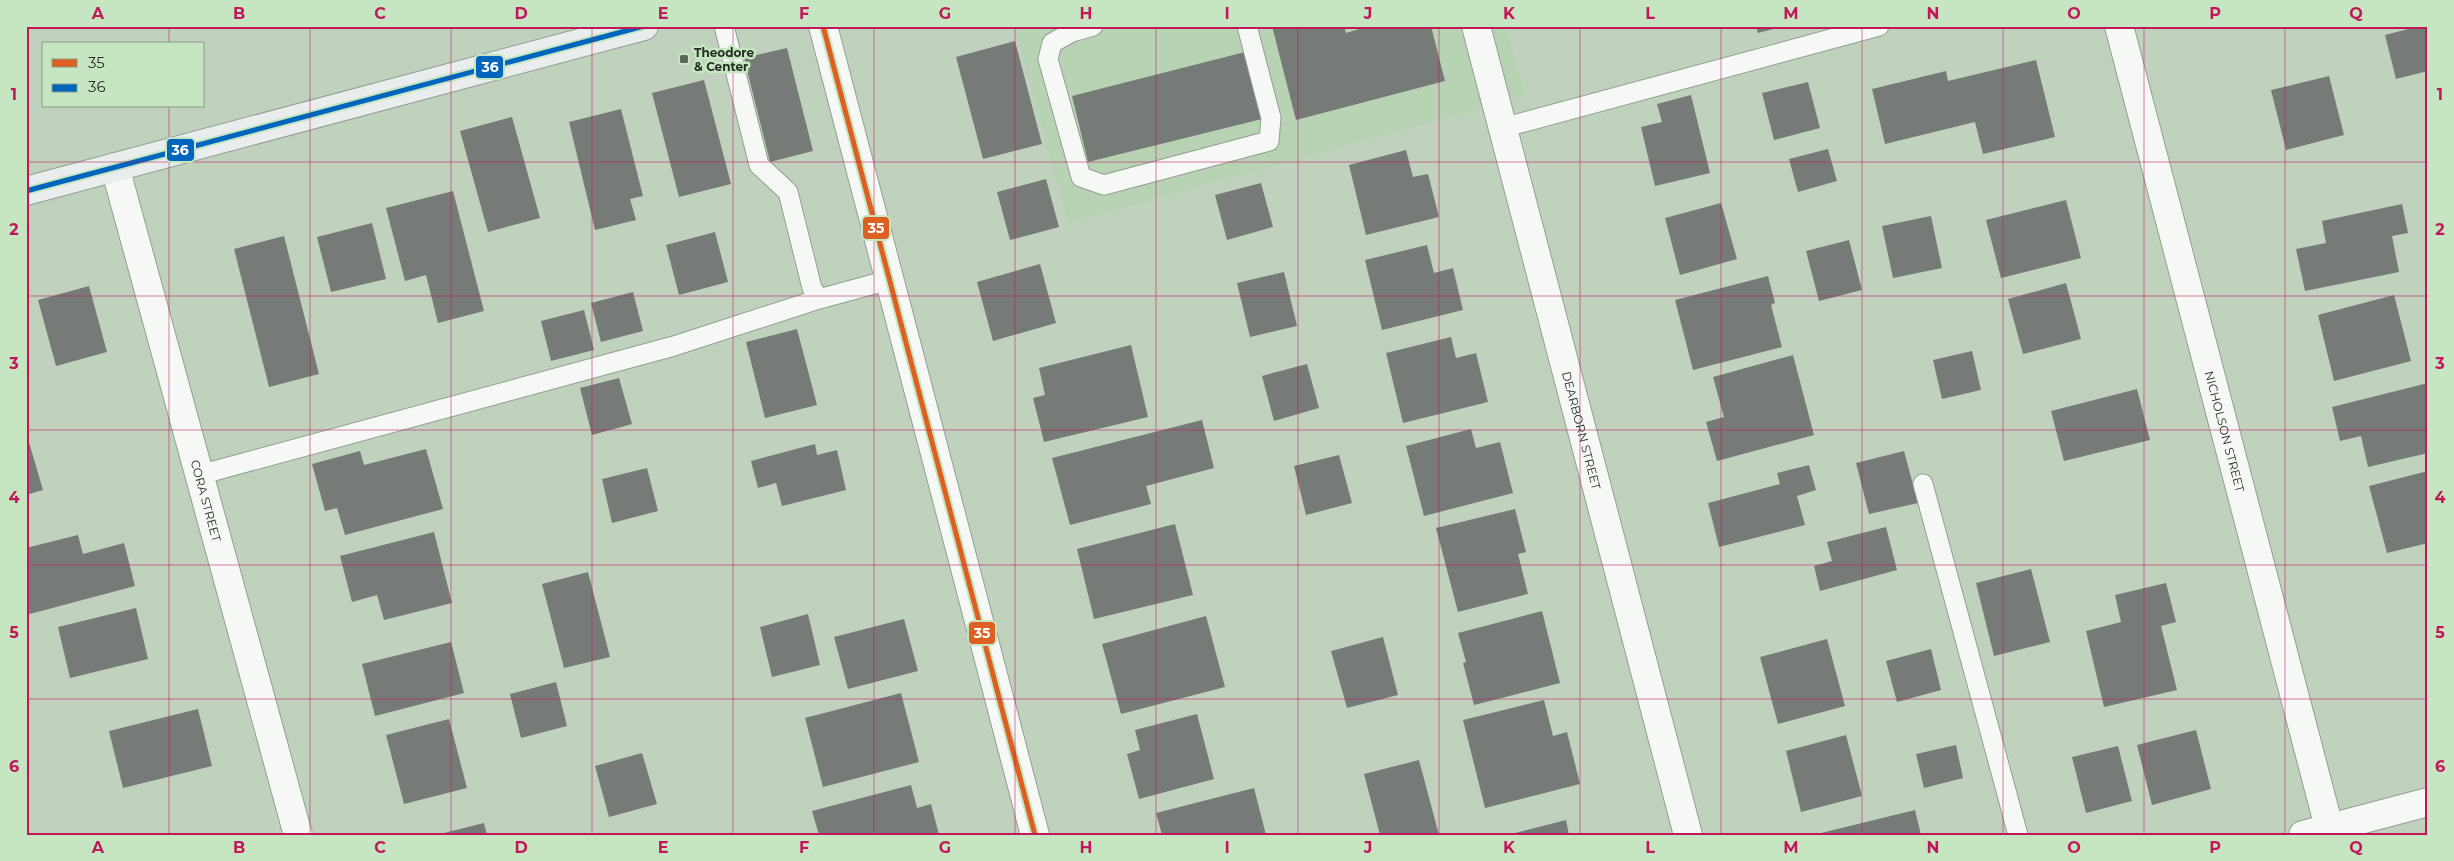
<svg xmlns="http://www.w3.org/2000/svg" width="2454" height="861" viewBox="0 0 2454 861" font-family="Montserrat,sans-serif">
  <rect width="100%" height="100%" fill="#c0d1be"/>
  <path fill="#b7d3b3" d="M1014,26H1506L1525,96L1068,223Z"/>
  <path fill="#777b78" d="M1272,26H1344L1346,33L1359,29L1358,26H1431L1445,81L1296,120Z
    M1756,26H1781V27L1758,33Z
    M2420,26H2428V71L2396,79L2385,35Z
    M1015,41L1042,144L983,159L956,57Z
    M787,48L813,151L770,162L744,58Z
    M1245,52L1262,119L1088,162L1072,96Z
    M2036,60L2055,137L1983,154L1975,122L1885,144L1872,89L1946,71L1948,81Z
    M2329,76L2344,135L2286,150L2271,90Z
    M704,80L731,184L679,197L652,93Z
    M1808,82L1820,128L1774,140L1762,93Z
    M1691,95L1710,173L1655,186L1641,127L1662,122L1657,104Z
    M621,109L643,196L630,199L636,220L595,230L569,122Z
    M512,117L540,218L488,232L460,131Z
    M1828,149L1837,181L1798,192L1789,159Z
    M1406,150L1413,177L1428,174L1439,217L1366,235L1349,165Z
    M1046,179L1059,227L1010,240L997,192Z
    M1261,183L1273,227L1227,240L1215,195Z
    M453,191L484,311L438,323L426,275L405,281L386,208Z
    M2066,200L2081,258L2001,278L1986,220Z
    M1721,203L1737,259L1680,275L1665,218Z
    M2402,204L2408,233L2392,236L2399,272L2305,291L2296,249L2326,243L2322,221Z
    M1931,216L1942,268L1893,278L1882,226Z
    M372,223L386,279L331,292L317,237Z
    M715,232L728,282L679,295L666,245Z
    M284,236L319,374L269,387L234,249Z
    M1849,240L1862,290L1819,301L1806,251Z
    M1427,245L1434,273L1453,268L1463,310L1382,330L1365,260Z
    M1040,264L1056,323L993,341L977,282Z
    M1284,272L1297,326L1250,337L1237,283Z
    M1768,276L1775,303L1771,305L1782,347L1693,370L1675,300Z
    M2066,283L2081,339L2023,354L2008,299Z
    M89,286L107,352L56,366L38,300Z
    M633,292L643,331L601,342L591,303Z
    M2394,295L2411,361L2334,381L2318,315Z
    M584,310L594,350L551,361L541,321Z
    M797,329L817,405L765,418L746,342Z
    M1451,337L1456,358L1476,353L1488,402L1403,423L1386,353Z
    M1131,345L1148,417L1044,442L1033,398L1045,395L1039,368Z
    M1972,351L1981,390L1942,399L1933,360Z
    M1793,355L1814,435L1717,461L1706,422L1724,417L1713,377Z
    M1307,364L1319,408L1274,421L1262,376Z
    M619,378L632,424L592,435L580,388Z
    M2428,383V453L2368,467L2361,436L2340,441L2332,407Z
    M2137,389L2150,440L2064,461L2051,411Z
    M1202,420L1214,468L1146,486L1151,504L1070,525L1052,458Z
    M1471,429L1476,448L1500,442L1513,493L1424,516L1406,446Z
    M26,432L43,490L26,495Z
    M815,444L817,455L837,450L846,490L782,506L776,483L758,488L751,461Z
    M426,449L443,509L345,535L337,508L325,511L312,464L360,451L364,465Z
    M1904,451L1918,503L1869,514L1856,463Z
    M1339,455L1352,503L1306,515L1294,466Z
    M1809,465L1816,490L1797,496L1805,525L1719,547L1708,503L1780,484L1777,473Z
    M647,468L658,511L612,523L602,479Z
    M2428,471V543L2387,553L2369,486Z
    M1515,509L1526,552L1518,554L1528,594L1458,612L1436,528Z
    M1175,524L1193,595L1094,619L1077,549Z
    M1886,527L1897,570L1820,591L1814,566L1832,561L1827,542Z
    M434,532L452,603L384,620L377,595L352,602L340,556Z
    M78,535L83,554L124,543L135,586L26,615V548Z
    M2031,569L2050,642L1994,656L1976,583Z
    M588,572L610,657L564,668L542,584Z
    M2166,583L2176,622L2161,626L2177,690L2104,707L2086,631L2121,622L2115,595Z
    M136,608L148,659L70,678L58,627Z
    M1542,611L1560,683L1474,705L1463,663L1466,662L1458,633Z
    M808,614L820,665L772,677L760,627Z
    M1206,616L1225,687L1121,714L1102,644Z
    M904,619L918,671L848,689L834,637Z
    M1383,637L1398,695L1347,708L1331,651Z
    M1827,639L1845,706L1778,724L1760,657Z
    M451,642L464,693L375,716L362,664Z
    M1931,649L1941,690L1897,702L1886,661Z
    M556,682L567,726L521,738L510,694Z
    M901,693L919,762L823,787L805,718Z
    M1544,700L1553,736L1567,732L1580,784L1485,808L1463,720Z
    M198,709L212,766L123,788L109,731Z
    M1197,714L1214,779L1139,799L1127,754L1140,750L1135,730Z
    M449,719L467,788L404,804L386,735Z
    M2196,730L2211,789L2152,805L2137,745Z
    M1846,735L1862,796L1801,812L1786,751Z
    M1956,745L1963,778L1924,788L1916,754Z
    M2118,746L2132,801L2086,813L2072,757Z
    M642,753L657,804L609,817L595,766Z
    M1419,760L1439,835H1380L1364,774Z
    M911,785L917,808L931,804L939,835H819L812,811Z
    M1254,788L1266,835H1162L1156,813Z
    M1915,810L1921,835H1818L1817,834Z
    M1566,820L1569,835H1511V834Z
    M484,823L487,835H440V834Z"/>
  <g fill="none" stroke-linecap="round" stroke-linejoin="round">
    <defs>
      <path id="service" d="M724,26L759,165L788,192L812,288L819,299L889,280
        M1071,26L1072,32L1093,26
        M1072,32L1052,43L1048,59L1081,177L1104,185L1269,141L1271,118L1247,26
        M1502,128L1879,26
        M199,475L674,346L819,299
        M1923,484L2018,835"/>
      <g id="minor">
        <path d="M823,26L1035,835"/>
        <path id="s1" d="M1476,26L1688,835"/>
        <path id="s2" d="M2119,26L2331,835"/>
        <path id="s3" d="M115,167L298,835"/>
        <path d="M2303,835L2428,802"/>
      </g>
      <path id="secondary" d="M26,191L644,26"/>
    </defs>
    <use href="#service" stroke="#92a091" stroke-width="21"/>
    <use href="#minor" stroke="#92a091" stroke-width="30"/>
    <use href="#secondary" stroke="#92a091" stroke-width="30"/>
    <use href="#service" stroke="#f6f8f5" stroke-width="19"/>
    <use href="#minor" stroke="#f6f8f5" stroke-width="28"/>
    <use href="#secondary" stroke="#e9edee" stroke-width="28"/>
    <defs>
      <path id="bus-1" d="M823,26L1035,835"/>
      <path id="bus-2" d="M26,191L644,26"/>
    </defs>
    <use href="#bus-1" stroke="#c6e6c2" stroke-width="9"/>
    <use href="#bus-2" stroke="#c6e6c2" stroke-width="9"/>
    <use href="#bus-1" stroke="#dd6022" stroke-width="5"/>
    <use href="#bus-2" stroke="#0065bd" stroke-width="5"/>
  </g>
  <path fill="none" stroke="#c2185b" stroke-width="1" stroke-opacity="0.55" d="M169,26V44M310,26V835M451,26V835M592,26V835M733,26V835M874,26V835M1015,26V835M1156,26V835M1298,26V835M1439,26V835M1580,26V835M1721,26V835M1862,26V835M2003,26V835M2144,26V835M2285,26V835M169,106V835M26,162H2428M26,296H2428M26,430H2428M26,565H2428M26,699H2428"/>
  <rect fill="#5a6858" stroke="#c6e6c2" stroke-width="2" x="679" y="54" width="10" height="10" rx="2.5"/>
  <g text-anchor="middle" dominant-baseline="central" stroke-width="5" stroke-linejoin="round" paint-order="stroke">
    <g font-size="12" font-weight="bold" fill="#232f21" stroke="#c6e6c2" text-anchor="start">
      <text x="694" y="52">Theodore<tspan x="694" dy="14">&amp; Center</tspan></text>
    </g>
    <g font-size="12" fill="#232f21" stroke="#c6e6c2">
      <text stroke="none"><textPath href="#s1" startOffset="418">DEARBORN STREET</textPath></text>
      <text stroke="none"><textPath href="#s2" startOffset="419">NICHOLSON STREET</textPath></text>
      <text stroke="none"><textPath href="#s3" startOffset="346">CORA STREET</textPath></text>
    </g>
  </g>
  <g stroke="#c6e6c2" stroke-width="2">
    <rect x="475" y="55" width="29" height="24" rx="5" fill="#0065bd"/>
    <rect x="166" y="138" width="29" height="24" rx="5" fill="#0065bd"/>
    <rect x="862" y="216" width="28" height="24" rx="5" fill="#dd6022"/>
    <rect x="968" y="621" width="28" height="24" rx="5" fill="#dd6022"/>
  </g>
  <g font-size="14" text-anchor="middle" font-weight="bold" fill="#fff">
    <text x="490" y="72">36</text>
    <text x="180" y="155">36</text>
    <text x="876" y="233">35</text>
    <text x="982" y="638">35</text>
  </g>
  <rect width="2454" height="861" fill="none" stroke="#c6e6c2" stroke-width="55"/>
  <rect x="42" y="42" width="162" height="65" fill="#c6e6c2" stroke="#859d82"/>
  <rect x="52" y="59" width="25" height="8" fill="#dd6022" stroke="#859d82"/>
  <text x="88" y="68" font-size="15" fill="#232f21">35</text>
  <rect x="52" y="84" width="25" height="8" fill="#0065bd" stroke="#859d82"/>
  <text x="88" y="92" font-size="15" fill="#232f21">36</text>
  <rect x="28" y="28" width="2398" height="806" fill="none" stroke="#c2185b" stroke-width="2"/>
  <g font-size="16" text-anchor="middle" font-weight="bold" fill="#c2185b">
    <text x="98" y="19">A</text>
    <text x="239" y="19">B</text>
    <text x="380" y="19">C</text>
    <text x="521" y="19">D</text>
    <text x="663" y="19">E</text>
    <text x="804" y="19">F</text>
    <text x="945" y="19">G</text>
    <text x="1086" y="19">H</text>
    <text x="1227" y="19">I</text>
    <text x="1368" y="19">J</text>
    <text x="1509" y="19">K</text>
    <text x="1650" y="19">L</text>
    <text x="1791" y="19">M</text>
    <text x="1933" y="19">N</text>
    <text x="2074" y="19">O</text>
    <text x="2215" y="19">P</text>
    <text x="2356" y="19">Q</text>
    <text x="14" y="100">1</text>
    <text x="2440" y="100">1</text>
    <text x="14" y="235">2</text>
    <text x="2440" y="235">2</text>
    <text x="14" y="369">3</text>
    <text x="2440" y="369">3</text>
    <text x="14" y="503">4</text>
    <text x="2440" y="503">4</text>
    <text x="14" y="638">5</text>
    <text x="2440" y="638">5</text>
    <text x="14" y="772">6</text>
    <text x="2440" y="772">6</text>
    <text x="98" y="853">A</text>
    <text x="239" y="853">B</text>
    <text x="380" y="853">C</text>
    <text x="521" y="853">D</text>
    <text x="663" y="853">E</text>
    <text x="804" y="853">F</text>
    <text x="945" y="853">G</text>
    <text x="1086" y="853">H</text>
    <text x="1227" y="853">I</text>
    <text x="1368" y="853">J</text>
    <text x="1509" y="853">K</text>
    <text x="1650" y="853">L</text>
    <text x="1791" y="853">M</text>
    <text x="1933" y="853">N</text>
    <text x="2074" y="853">O</text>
    <text x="2215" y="853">P</text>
    <text x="2356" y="853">Q</text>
  </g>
</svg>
